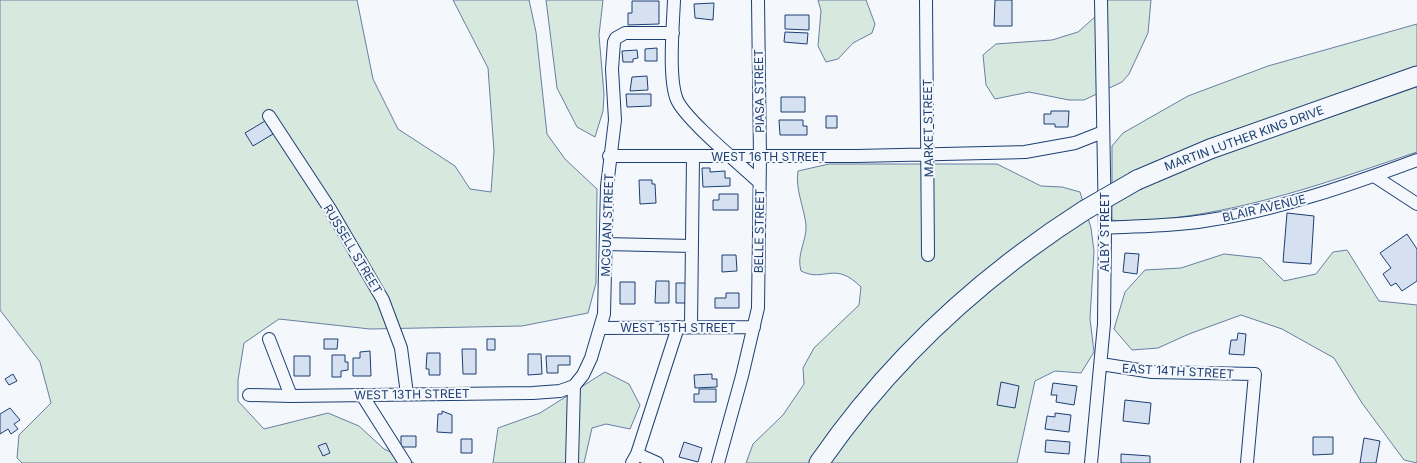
<svg xmlns="http://www.w3.org/2000/svg" width="1417" height="463" viewBox="0 0 1417 463" font-family="Inter,sans-serif">
  <rect width="100%" height="100%" fill="#f4f7fb"/>
  <path fill="#d7e8df" stroke="#687fa3" d="M0,0H357L373,79L398,129L455,166L470,189L491,192L494,151L488,68L453,0H529L536,32L547,134L565,159L597,189L596,283L588,313L522,326L370,329L279,319L244,343L238,380V401L264,429L328,413L359,426L384,449L414,463H22L17,458L19,435L51,403L40,362L0,310Z
    M546,0H603L599,35L604,94L603,111L595,137L577,127L557,88Z
    M818,0H866L875,24L872,33L853,43L838,59L826,62L818,46L821,11Z
    M1103,0H1151L1148,33L1129,74L1122,82L1084,100H1069L1029,92L995,99L986,85L983,55L996,44L1052,40L1078,32L1096,16Z
    M1417,24V152C1337,179 1257,208 1172,218C1151,220 1132,224 1112,220V146L1123,133L1188,96L1268,66Z
    M829,164H997L1041,186L1062,187L1080,192L1091,228L1094,251L1090,319L1094,352L1081,373L1055,371L1035,381L1017,463H746L753,444L783,415L804,384L803,368L814,348L859,305L861,287C834,260 825,283 801,271C796,254 807,241 806,225C804,207 795,189 798,171Z
    M1347,250L1379,301L1417,305V463L1404,460L1362,403L1334,358L1282,329L1241,315L1189,334L1158,348L1132,350L1114,329L1125,292L1145,270L1181,268L1224,254L1261,258L1284,281L1316,274L1333,252Z
    M605,372L629,384L640,405L630,429L606,424L592,428L584,463H493L498,428L540,413Z"/>
  <path fill="#d5e0f0" stroke="#1d3f73" d="M995,0H1012V26H994Z
    M632,1H659V24L628,25V13H632Z
    M714,3L713,20L695,18L694,4Z
    M785,15H809V30L785,29Z
    M785,32L808,33L807,44L784,42Z
    M657,48V61H645V49Z
    M637,50L638,58L633,59V62H623L622,51Z
    M647,76L648,90L630,91L632,77Z
    M626,94H651V106L627,107Z
    M781,97H805V112H781Z
    M1051,111H1069L1068,127H1055V124H1044V114H1051Z
    M826,116H837V128H826Z
    M779,120H803V126H807V135H780Z
    M265,121L273,134L253,146L245,133Z
    M702,168H710V172L725,171V178H730V186L703,187Z
    M639,180H652V184H655L656,203L640,204Z
    M719,194H738V210H713V200H719Z
    M1287,213L1314,216L1311,264L1283,262Z
    M1407,234L1417,249V281L1402,291L1396,283L1391,286L1383,274L1391,268L1380,253Z
    M1125,253L1139,254L1137,274L1123,272Z
    M722,255H736L737,271L722,272Z
    M656,281H669V303H655Z
    M620,282H635V304H620Z
    M676,283H688V303H676Z
    M726,293H739V308H715V298H726Z
    M1238,333L1246,334L1244,355L1229,354L1231,340H1237Z
    M324,339H338L337,349H324Z
    M487,339H495V350H487Z
    M462,349H476V374H463Z
    M370,351L371,376H353V358H360V352Z
    M427,353H440V375H429V369H426Z
    M528,354H541L542,374L528,375Z
    M332,355H345V362H348V370L341,371V377H332Z
    M294,356H310V376H294Z
    M546,356H570V365H558V373H547Z
    M13,374L17,381L9,385L5,379Z
    M712,374V379H717V387L695,388L694,375Z
    M1001,382L1019,386L1015,408L997,405Z
    M1053,383L1077,386L1074,405L1056,402L1057,395H1051Z
    M699,389H716V402H694V394H699Z
    M1125,400L1151,403L1149,424L1123,421Z
    M10,408L20,420L14,424L18,429L11,434L8,429L0,434V414Z
    M442,411L452,415V433L437,432L438,414H442Z
    M1055,413L1071,415L1069,432L1045,429L1047,416L1055,417Z
    M401,436H416V447H401Z
    M1313,437H1333V454L1313,455Z
    M1364,438L1380,441L1376,463H1360Z
    M461,439H472V453H461Z
    M1046,440L1070,442L1069,454L1045,452Z
    M684,442L702,448L698,462L679,457Z
    M326,443L330,453L323,456L318,446Z
    M1121,454L1150,456V463H1121Z"/>
  <g fill="none" stroke-linecap="round" stroke-linejoin="round">
    <defs>
      <path id="minor" d="M674,0C673,25 668,79 677,100C686,120 741,165 759,182
        M926,0L928,255
        M269,116L330,209L383,300L401,348L407,394
        M609,156H857L1025,152L1075,143L1103,132
        M1374,176L1417,204
        M1105,228C1138,226 1172,226 1204,221C1278,210 1347,186 1417,160
        M606,244L692,246
        M691,326L693,157
        M602,328L754,327
        M269,339L291,396
        M1101,364L1152,372L1255,374L1247,463
        M249,395L291,396L533,393L560,391L574,386
        M362,395L405,463
        M637,454L657,463
        M572,463L574,386L583,375L591,358L604,314L607,186L615,120L612,69L614,42L616,38L625,33H673
        M632,463L637,454L678,327
        M718,463L742,376L758,308L760,157L758,0
        M1091,463L1104,324L1105,228L1101,0"/>
      <path id="highway" d="M1137,180L1210,149L1417,76
        M819,463C890,360 980,277 1085,210"/>
    </defs>
    <use href="#minor" stroke="#1d3f73" stroke-width="14"/>
    <use href="#highway" stroke="#1d3f73" stroke-width="21"/>
    <use href="#minor" stroke="#f4f7fb" stroke-width="12"/>
    <use href="#highway" stroke="#f4f7fb" stroke-width="19"/>
    <defs>
      <path id="highway-bridge" d="M1085,210L1137,180"/>
    </defs>
    <use href="#highway-bridge" stroke="#1d3f73" stroke-width="21" stroke-linecap="butt"/>
    <use href="#highway-bridge" stroke="#f4f7fb" stroke-width="19"/>
  </g>
  <g text-anchor="middle" dominant-baseline="central" stroke-width="4" stroke-linejoin="round" paint-order="stroke">
    <g font-size="12" fill="#1d3f73" stroke="#f4f7fb">
      <text transform="translate(759 91) rotate(-91)">PIASA STREET</text>
      <text transform="translate(928 128) rotate(-91)">MARKET STREET</text>
      <text transform="translate(1244 138) rotate(-20)">MARTIN LUTHER KING DRIVE</text>
      <text x="769" y="156">WEST 16TH STREET</text>
      <text transform="translate(1264 208) rotate(-13)">BLAIR AVENUE</text>
      <text transform="translate(607 225) rotate(-88)">MCGUAN STREET</text>
      <text transform="translate(759 231) rotate(-89)">BELLE STREET</text>
      <text transform="translate(1104 232) rotate(-90)">ALBY STREET</text>
      <text transform="translate(353 249) rotate(59)">RUSSELL STREET</text>
      <text x="678" y="327">WEST 15TH STREET</text>
      <text transform="translate(1178 371) rotate(3)">EAST 14TH STREET</text>
      <text transform="translate(412 394) rotate(-1)">WEST 13TH STREET</text>
    </g>
  </g>
</svg>
